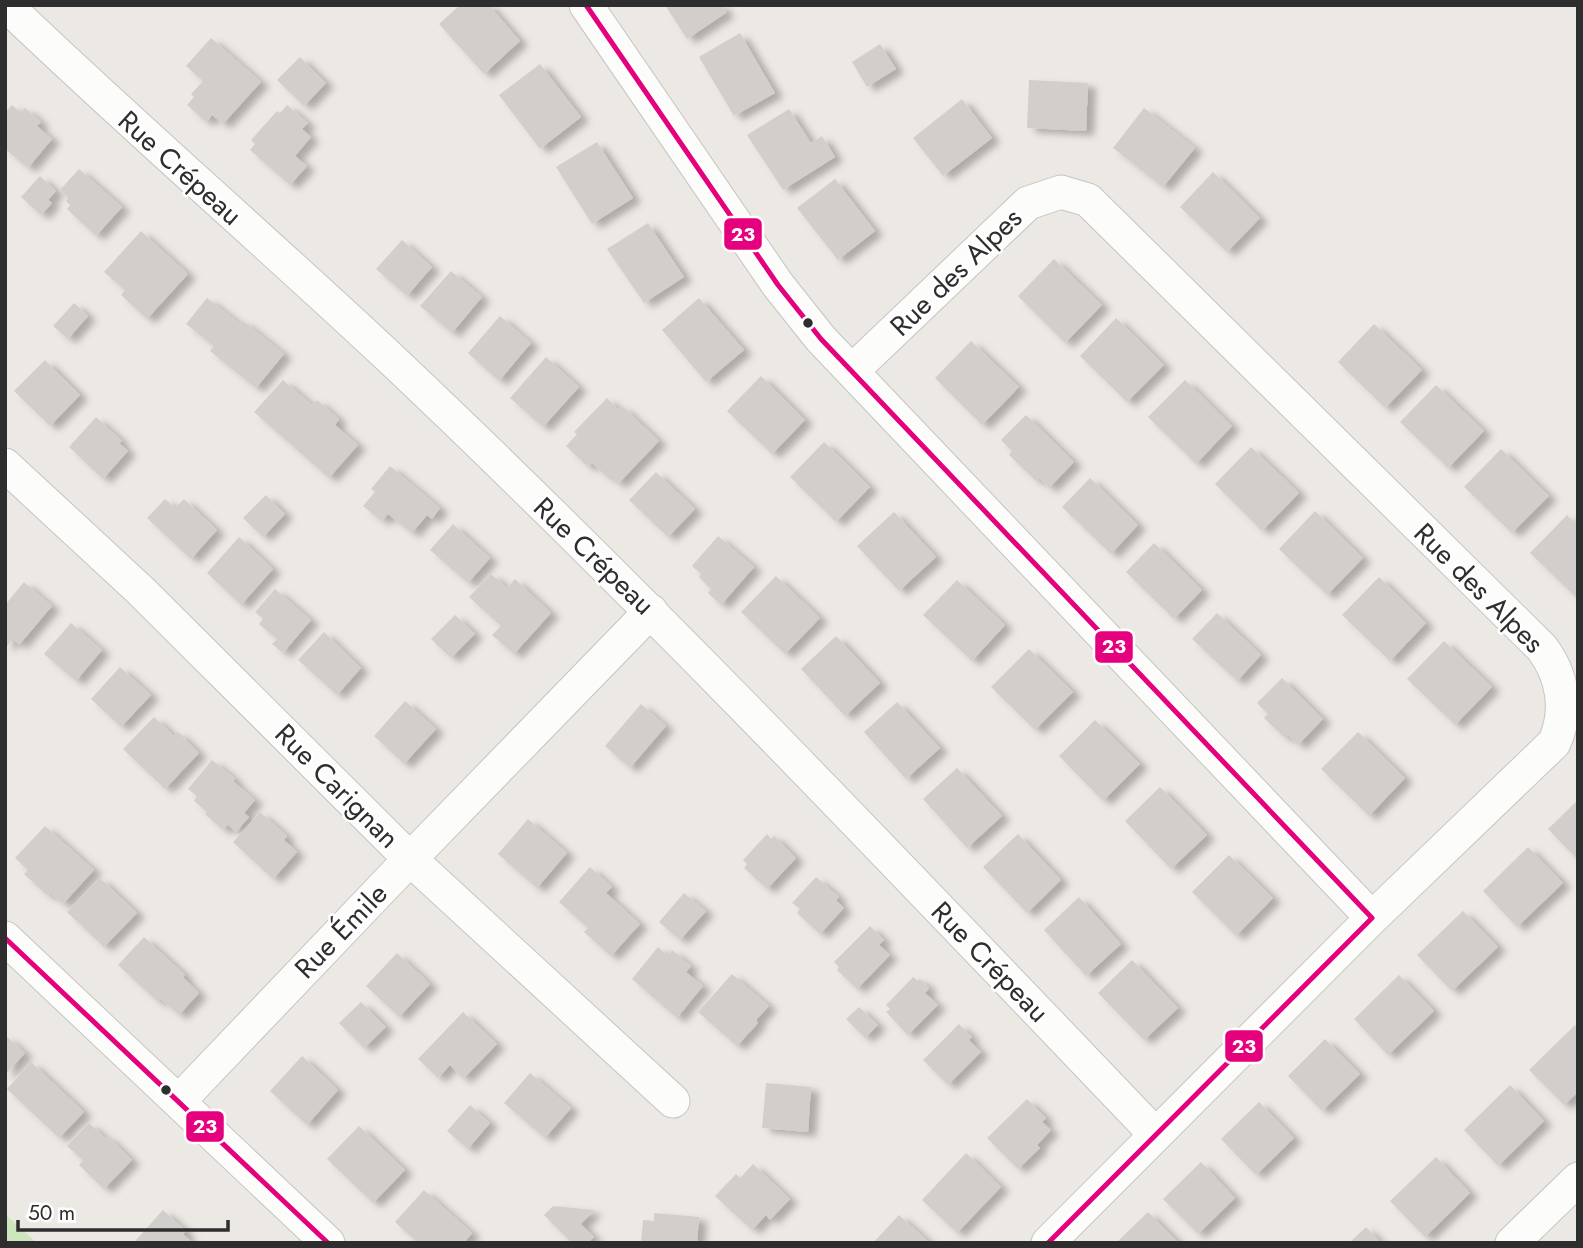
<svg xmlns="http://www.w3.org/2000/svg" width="1583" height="1248" viewBox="0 0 1583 1248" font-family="Jost,sans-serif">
  <defs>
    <filter id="shadow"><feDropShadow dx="8" dy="4.5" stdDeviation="3.5" flood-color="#0004"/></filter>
  </defs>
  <rect width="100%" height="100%" fill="#ece8e4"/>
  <path fill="#cee6be" d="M5,1214L37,1243H5Z"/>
  <path fill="#d1cecb" filter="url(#shadow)" d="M460,5H489L520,41L484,74L439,24Z
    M665,5H721L726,13L687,39Z
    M740,33L775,93L734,116L699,57Z
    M211,38L261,82L223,124L212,115L206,122L187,105L194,97L191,94L203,81L186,66Z
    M880,44L896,69L867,87L852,62Z
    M300,57L326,83L304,106L277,80Z
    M540,64L581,117L540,149L499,95Z
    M1029,80L1088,83L1086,131L1027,128Z
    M962,99L992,138L943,176L913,138Z
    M12,105L21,113L25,108L41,122L37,126L52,139L28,168L5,149V113Z
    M287,105L308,123L302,129L311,137L295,156L307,166L290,185L250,150L255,144L251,140L277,111L280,113Z
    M1144,108L1195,148L1163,187L1113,148Z
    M789,109L811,143L822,136L835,157L783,190L747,135Z
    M597,142L633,198L592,224L556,167Z
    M79,169L122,207L96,236L67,209L70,205L66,201L68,198L60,190Z
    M1213,172L1260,218L1227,252L1180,207Z
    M40,176L56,191L48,200L52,203L41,215L21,197Z
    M835,179L875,231L838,260L797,208Z
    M648,223L684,277L644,303L607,249Z
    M141,231L188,274L147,319L121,295L125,290L104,272Z
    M402,240L432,267L407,296L376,269Z
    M1054,259L1102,305L1065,343L1018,296Z
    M451,271L482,297L452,333L420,306Z
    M207,298L240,324L243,321L284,354L256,388L210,351L214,346L186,324Z
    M699,298L744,350L706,382L662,330Z
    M74,303L88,316L68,339L53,326Z
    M500,316L531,343L499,381L468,353Z
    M1116,318L1164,365L1127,402L1080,356Z
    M1374,324L1422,370L1385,408L1338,362Z
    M971,341L1019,387L982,425L935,378Z
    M546,357L579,387L543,427L510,398Z
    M45,360L80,395L50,426L14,391Z
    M761,376L805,420L772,454L727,411Z
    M283,380L312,405L317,400L339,419L335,425L358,445L329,478L254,412Z
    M1185,380L1232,426L1196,464L1148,417Z
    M1436,385L1484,431L1448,468L1400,422Z
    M607,398L619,410L622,406L659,441L618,484L609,475L607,477L592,463L588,467L566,446L577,434L574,432Z
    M1026,415L1074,462L1049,488L1039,478L1036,481L1009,455L1012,451L1001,440Z
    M96,417L122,441L119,443L128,451L103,479L69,447Z
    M824,442L870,487L836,522L790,477Z
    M1251,447L1299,493L1262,531L1215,484Z
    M1501,449L1549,496L1512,533L1464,487Z
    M390,466L440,508L432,519L427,515L412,533L388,514L382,521L363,506L375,492L371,489Z
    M656,472L695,509L668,537L629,500Z
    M1090,478L1138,525L1111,554L1062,507Z
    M266,495L285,514L263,537L243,518Z
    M165,499L175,508L184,499L217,530L191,559L147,518Z
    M1315,511L1363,558L1327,595L1279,549Z
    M894,512L936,557L899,591L857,546Z
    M1567,515L1578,526V599L1530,553Z
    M453,524L490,558L468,583L430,550Z
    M718,536L754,567L721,605L708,593L711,589L699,577L701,574L692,566Z
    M239,537L273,569L241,605L207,573Z
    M1154,543L1202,590L1174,619L1126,572Z
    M491,574L507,588L515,579L551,613L514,654L492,635L501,626L469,597Z
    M776,576L820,618L785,654L741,612Z
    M1379,577L1426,623L1390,661L1342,615Z
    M957,580L1005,625L972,661L923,615Z
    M24,582L52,606L19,645L13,639L5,648V605Z
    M275,589L311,620L283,653L272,644L277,639L259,624L263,619L255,612Z
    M1217,613L1261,655L1237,681L1192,639Z
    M455,615L475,634L451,658L431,639Z
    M71,623L102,650L76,681L44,654Z
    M324,632L361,668L337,695L298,660Z
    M836,636L880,683L845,716L801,669Z
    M1444,641L1492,687L1455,725L1407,679Z
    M1029,649L1073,692L1035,730L991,687Z
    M120,667L151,695L121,727L91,699Z
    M1282,678L1323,719L1298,745L1288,735L1285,738L1264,718L1268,714L1257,703Z
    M405,701L436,729L404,764L374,736Z
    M897,702L940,748L906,779L864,732Z
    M641,704L666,726L630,768L605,746Z
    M154,717L174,736L178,732L199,753L165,789L123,749Z
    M1095,720L1140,764L1103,801L1059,756Z
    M1358,732L1405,778L1369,816L1321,769Z
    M212,760L235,779L233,781L255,800L244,813L249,817L236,832L228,825L223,830L205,814L207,812L194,801L197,796L188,789Z
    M957,768L1002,816L967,848L923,799Z
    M1160,787L1207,835L1171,869L1125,821Z
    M1578,800V860L1548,829Z
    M260,812L287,836L284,840L297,852L273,879L233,842Z
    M528,819L567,853L537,888L498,854Z
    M45,826L94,870L63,904L50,893L48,896L24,874L28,870L15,858Z
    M767,834L771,839L774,836L796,858L767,889L744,868L747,864L743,860Z
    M1018,834L1061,880L1027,913L983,867Z
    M1528,847L1563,883L1517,927L1483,891Z
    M1229,855L1273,898L1236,936L1192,892Z
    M590,867L612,887L606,893L640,924L611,956L584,932L588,928L559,902Z
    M816,877L839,897L836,900L844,908L820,934L797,913L800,909L792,903Z
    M100,878L137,913L104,947L67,912Z
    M684,893L706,911L680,940L659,922Z
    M1079,897L1121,944L1086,976L1044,930Z
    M1463,911L1498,947L1452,991L1417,955Z
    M870,926L884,940L879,945L890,955L857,989L837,970L839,967L834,962Z
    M144,937L185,975L183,977L199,993L179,1015L161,999L158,1002L118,965Z
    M658,947L668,956L672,950L691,966L686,972L703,986L677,1018L632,979Z
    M397,953L430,984L399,1017L366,986Z
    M1132,960L1178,1008L1144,1040L1098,993Z
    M732,974L769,1006L756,1020L758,1023L737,1046L698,1012Z
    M1399,975L1434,1011L1388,1055L1354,1019Z
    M913,977L918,981L920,979L929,988L925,993L938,1005L908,1035L886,1012L890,1009L886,1005Z
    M361,1002L386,1027L364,1048L339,1023Z
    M859,1007L878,1025L865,1038L846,1019Z
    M463,1012L497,1044L463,1079L450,1065L438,1078L418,1059Z
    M959,1024L972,1037L969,1040L981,1052L948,1085L923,1060Z
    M1575,1025L1578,1029V1092L1564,1105L1529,1070Z
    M5,1035L25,1053L5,1075Z
    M1325,1039L1360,1074L1322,1111L1288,1076Z
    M302,1056L338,1090L307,1125L270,1091Z
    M31,1062L84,1112L59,1138L7,1089Z
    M530,1073L571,1108L545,1138L504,1103Z
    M766,1083L811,1087L808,1132L762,1128Z
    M1510,1085L1544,1121L1498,1166L1464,1130Z
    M1027,1099L1046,1118L1042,1122L1051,1130L1037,1145L1040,1148L1018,1169L987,1138Z
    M1259,1102L1294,1138L1256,1175L1221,1139Z
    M470,1105L490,1123L468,1149L447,1131Z
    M89,1123L105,1138L107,1136L132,1160L104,1189L79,1165L83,1160L67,1146Z
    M359,1126L405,1170L373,1203L327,1159Z
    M966,1153L1001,1187L957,1233L922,1200Z
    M1436,1157L1470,1193L1425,1237L1390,1201Z
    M1201,1162L1235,1198L1198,1234L1163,1199Z
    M753,1164L790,1199L770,1220L766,1215L752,1230L715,1196L736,1174L740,1178Z
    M424,1190L472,1233L464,1243H418L395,1222Z
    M553,1206L594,1210L581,1224L594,1237L588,1243H572L544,1215Z
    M163,1210L186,1231L183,1234L193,1243H139L136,1240Z
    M1148,1212L1179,1243H1116Z
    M654,1213L699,1217L697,1243H641L643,1220L654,1221Z
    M899,1215L930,1243H873Z
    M1366,1227L1381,1243H1349Z"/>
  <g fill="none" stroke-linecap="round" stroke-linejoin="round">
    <defs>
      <path id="street" d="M6,5C131,125 262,238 388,356C653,606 903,871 1155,1134
        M586,5L778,285L821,339L1372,918
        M852,371L1028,203L1061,192L1088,200L1542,648C1563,676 1569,711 1554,743L1372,918L1048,1243
        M5,465L141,591L410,859L673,1101
        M5,938L328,1243
        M179,1101L410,859L651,611
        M1512,1243L1578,1179"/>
    </defs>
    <use href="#street" stroke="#c5c4c5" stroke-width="35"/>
    <use href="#street" stroke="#fcfcfb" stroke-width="33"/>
    <defs>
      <path id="bus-1" d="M586,5L778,285L821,339L1372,918L1048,1243
        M5,938L328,1243"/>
    </defs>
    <use href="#bus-1" stroke="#fff" stroke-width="10"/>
    <use href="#bus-1" stroke="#e5007d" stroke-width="5"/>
  </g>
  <g fill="#2e2e2e" stroke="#fff" stroke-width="2.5">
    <circle cx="808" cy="323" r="6"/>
    <circle cx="166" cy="1090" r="6"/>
  </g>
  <g text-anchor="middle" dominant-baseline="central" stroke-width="5" stroke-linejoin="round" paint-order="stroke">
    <g font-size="28" fill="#2e2e2e" stroke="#fff">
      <text transform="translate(180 168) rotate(42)">Rue Crépeau</text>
      <text transform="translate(956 272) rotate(-44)">Rue des Alpes</text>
      <text transform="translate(594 556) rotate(44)">Rue Crépeau</text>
      <text transform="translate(1479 588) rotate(45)">Rue des Alpes</text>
      <text transform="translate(337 786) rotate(45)">Rue Carignan</text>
      <text transform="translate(341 931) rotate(-46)">Rue Émile</text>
      <text transform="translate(990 962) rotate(46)">Rue Crépeau</text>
    </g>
  </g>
  <g stroke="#fff" stroke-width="2.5">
    <rect x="723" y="217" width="40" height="34" rx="7" fill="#e5007d"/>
    <rect x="1094" y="630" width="40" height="34" rx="7" fill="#e5007d"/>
    <rect x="1224" y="1029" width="40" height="34" rx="7" fill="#e5007d"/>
    <rect x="185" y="1110" width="40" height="33" rx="7" fill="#e5007d"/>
  </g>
  <g font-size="19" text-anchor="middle" font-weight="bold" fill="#fff">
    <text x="743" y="241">23</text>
    <text x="1114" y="653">23</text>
    <text x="1244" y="1053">23</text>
    <text x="205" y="1133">23</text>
  </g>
  <rect width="1583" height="1248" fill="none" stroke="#2e2e2e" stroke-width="14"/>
  <path d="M18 1220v10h210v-10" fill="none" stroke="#2e2e2e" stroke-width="3.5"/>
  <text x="28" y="1220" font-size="21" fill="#2e2e2e" stroke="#ffffff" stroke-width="5" paint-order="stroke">50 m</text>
</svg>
